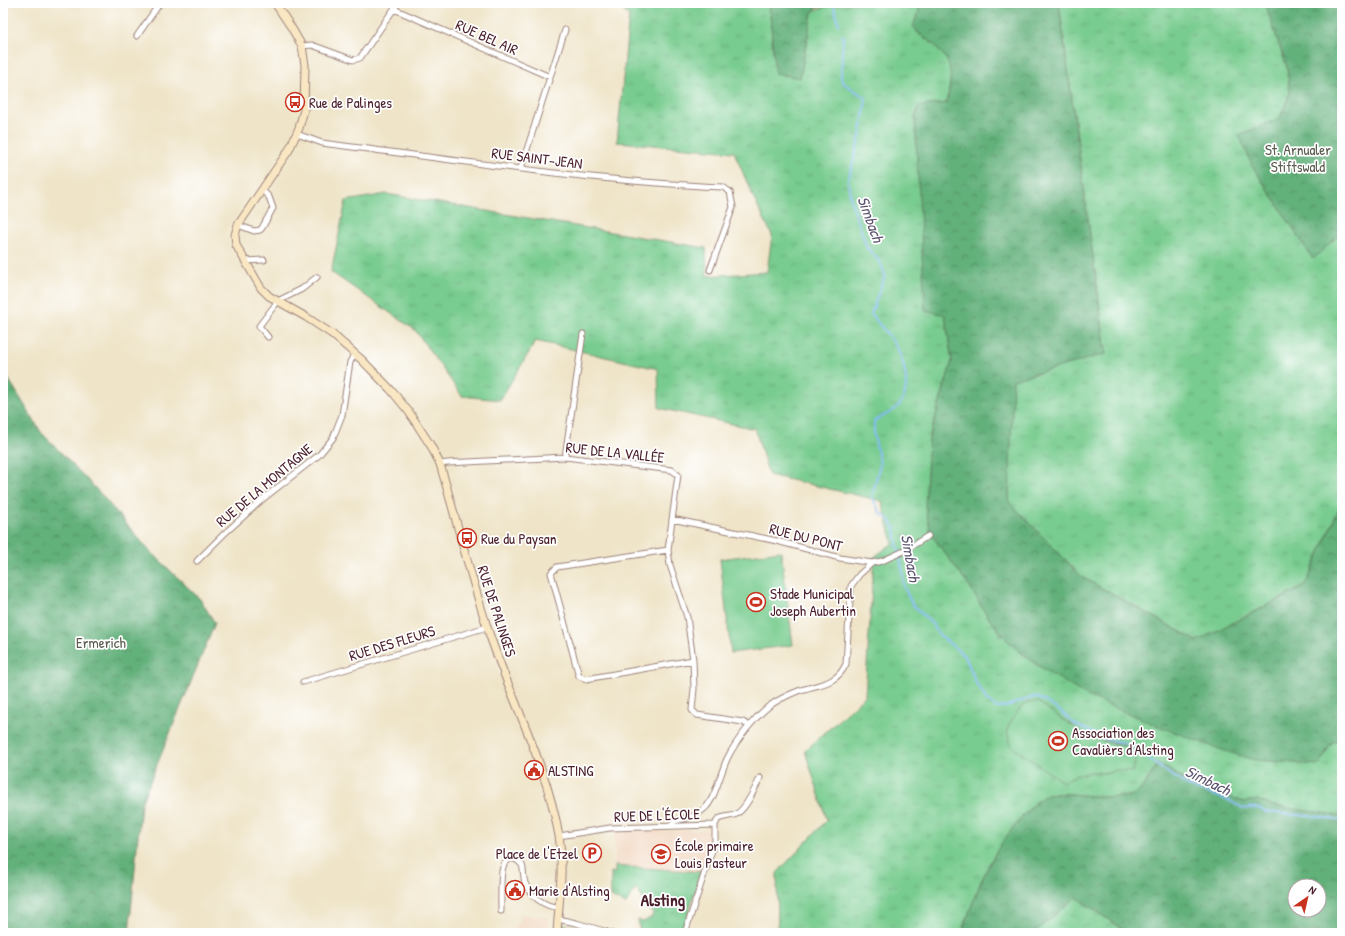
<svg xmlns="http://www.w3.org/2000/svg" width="1345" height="936" viewBox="0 0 1345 936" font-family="'Patrick Hand',sans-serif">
  <defs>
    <pattern id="grass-tufts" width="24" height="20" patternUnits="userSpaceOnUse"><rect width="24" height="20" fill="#78cc8f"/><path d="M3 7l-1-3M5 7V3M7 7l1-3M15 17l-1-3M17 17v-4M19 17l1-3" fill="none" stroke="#69af7c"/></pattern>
    <pattern id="forest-crowns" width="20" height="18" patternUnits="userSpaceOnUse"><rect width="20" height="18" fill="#62b07a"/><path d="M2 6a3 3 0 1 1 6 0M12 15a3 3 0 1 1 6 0" fill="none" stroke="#538f64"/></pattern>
    <pattern id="cemetery-stones" width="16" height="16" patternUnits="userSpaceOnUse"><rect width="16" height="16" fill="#78cc8f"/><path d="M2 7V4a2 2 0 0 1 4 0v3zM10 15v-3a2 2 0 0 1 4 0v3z" fill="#69af7c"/></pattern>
    <pattern id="park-crowns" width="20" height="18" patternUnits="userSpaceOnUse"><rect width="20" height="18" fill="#78cc8f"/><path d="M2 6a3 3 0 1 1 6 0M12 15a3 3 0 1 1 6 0" fill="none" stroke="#69af7c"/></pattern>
  </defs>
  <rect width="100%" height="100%" fill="#fff"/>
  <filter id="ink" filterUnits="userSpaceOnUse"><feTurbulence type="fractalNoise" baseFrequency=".025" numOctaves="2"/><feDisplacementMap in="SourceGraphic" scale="8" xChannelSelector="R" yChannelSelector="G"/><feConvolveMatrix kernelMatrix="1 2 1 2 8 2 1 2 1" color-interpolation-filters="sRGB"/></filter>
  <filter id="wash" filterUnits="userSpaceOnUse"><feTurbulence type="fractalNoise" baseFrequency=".012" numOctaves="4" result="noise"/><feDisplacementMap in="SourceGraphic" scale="16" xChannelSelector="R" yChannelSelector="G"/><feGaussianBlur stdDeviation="0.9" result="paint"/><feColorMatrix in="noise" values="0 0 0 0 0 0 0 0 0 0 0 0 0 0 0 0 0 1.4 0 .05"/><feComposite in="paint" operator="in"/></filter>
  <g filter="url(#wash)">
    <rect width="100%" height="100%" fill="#efe4c8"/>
    <path fill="#f1d5bd" d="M707,830L711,836V843L701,872L615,866V832Z
      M521,914L549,918L548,933H516L517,923H520Z"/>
    <path fill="url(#grass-tufts)" stroke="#61765d" fill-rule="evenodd" d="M612,3H769L775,73L800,78L812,12C831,0 892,3 917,3L919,12L915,20L917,32C930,42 947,52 951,69C952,77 948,94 947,103L919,106L915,118L919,184L945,315L952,361L929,439L931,534L970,587L988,617L1005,638L1018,650L1036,664L1332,742L1342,739V816L1273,806L1257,800L1244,802L1190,783L1158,763C1154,770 1142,789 1137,793C1119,803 1078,792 1056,794C1053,795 1049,794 1047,795C1039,798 1031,807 1026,813C991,850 978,886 962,933H778L777,873L827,820L805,751L865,696L874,557L893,543L882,501L769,475L755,429L659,408L658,369L536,341L500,400L462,396L415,330L331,272L346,201L386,194L706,248L707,276L767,272L772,235L755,201L734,152L617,142L629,15ZM1038,702L1077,729L1095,739L1116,743L1136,749L1117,770L1108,773L1091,772L1074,776L1063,782Z
      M1059,3H1265L1287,67L1290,93L1280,118L1240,135L1253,167L1313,258L1342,232V502L1305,586L1197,641L1082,577L1009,502L1012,380L1106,353Z
      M1076,897L1128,933H1034Z"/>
    <path fill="url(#forest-crowns)" stroke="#566852" fill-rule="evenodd" d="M769,3H838L818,7L812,12L800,78L775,73Z
      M917,3H1059L1106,354L1013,380L1009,502L1082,577L1197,641L1305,586L1342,502V739L1332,742L1319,765L1254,760L1222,750L1155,725L1085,695L1036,664L1018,650L1005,638L988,617L970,587L931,534L925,506L929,439L952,361L945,315L925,310L915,118L919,106L947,103C951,75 956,64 932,43C925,38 918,34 913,26L919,12Z
      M1265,3H1342V232L1313,259L1253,167L1239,135L1280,118L1290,93L1287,67Z
      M3,370L41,432L99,492L148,549L200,599L215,623L141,804L129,933H3Z
      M1158,763L1190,783L1244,802L1257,800L1274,806L1342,816V933H1128L1076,897L1034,933H962C978,886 991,850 1026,813C1031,807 1039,798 1047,795C1049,794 1053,795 1056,794C1077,792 1119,803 1137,793C1143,789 1154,770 1158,763ZM1295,886H1319V910H1295Z"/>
    <path fill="url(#cemetery-stones)" stroke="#61765d" d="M562,924L596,933H561Z"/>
    <path fill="url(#park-crowns)" stroke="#61765d" d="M615,866L701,872L682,933H640L638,920L643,922L652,917L653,914L636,888L626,904L611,897V872L615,873Z"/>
    <path fill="#78cc8f" stroke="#61765d" d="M781,551L793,645L731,653L720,559Z
      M1028,702H1038L1077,729L1095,739L1137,749L1133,772L1117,770L1108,773L1091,772L1074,776L1063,782L1011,746L1007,731L1009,724L1020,708Z"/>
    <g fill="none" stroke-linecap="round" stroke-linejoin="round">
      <path stroke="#84baf3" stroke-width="2" d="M833,3L839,25
        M843,35L841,77L843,83L866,98L861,133L848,181L851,201L867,248L880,262L885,275L871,314C878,323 887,333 894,343C904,359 912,388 900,404C895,412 882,416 874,421V435L880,464L872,497L881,514L889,519L895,528L897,545L899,549L902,569L904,587L912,604L933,625L939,635L965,656L977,685L983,693L986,700L997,708L1004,707L1034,697L1043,700L1060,711L1074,724L1108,740L1133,744L1135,752L1150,759L1162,769L1188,786L1230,801L1243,809C1252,807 1258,807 1266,812L1319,817L1342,821"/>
    </g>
  </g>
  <g filter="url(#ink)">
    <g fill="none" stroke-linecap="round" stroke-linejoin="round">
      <defs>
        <path id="street" d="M394,9L550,77
          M137,36L160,3
          M302,46L312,45L353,60L360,58L398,3
          M297,134L322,143C455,160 589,181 723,187L730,192L733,207L710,270
          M521,168L565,30
          M238,225L254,231L260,230L262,228L273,208L269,197L262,190
          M245,261L264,260
          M268,337L259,326L278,301L302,289L317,277
          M565,457L583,334
          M440,464L448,463L565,457L672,470L678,475L668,550L670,565L687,617L693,660L694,689L692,710L697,715L743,722L749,726
          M672,519L777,541L840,558L872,563L882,561L902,552L928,536
          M668,550L557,567L551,573L579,676L586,679L693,660
          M197,561L224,534L264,498L319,455L333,438L342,415L350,362L355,353
          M303,682L487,627
          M671,826L674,821C685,819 695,817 704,809C715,801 721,770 728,757C736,741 754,718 768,707C776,701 788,695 798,691C817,684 836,686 846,664L851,586L859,575L872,563
          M559,836L610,828L715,825
          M501,911C501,901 500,876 503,867C504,863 509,858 514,859C517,860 520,862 522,865C524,870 523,877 525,883C530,896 545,907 558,907
          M558,919L576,923L611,933
          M685,933L715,841V825L718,819C724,816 728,817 734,815C745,812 755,788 760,778"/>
        <path id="secondary" d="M275,3L291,27L302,46L305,65L304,110L299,128L289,150L238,225L235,235L236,245L261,288L269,296L306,317L332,334L362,360L391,390L409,412L431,446L440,464C457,522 471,579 490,636C513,703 547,766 559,836C564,868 559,901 557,933"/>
      </defs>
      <use href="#street" stroke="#9c827a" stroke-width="7"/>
      <use href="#secondary" stroke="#9c827a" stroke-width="9"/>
      <use href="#street" stroke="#fff" stroke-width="5"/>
      <use href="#secondary" stroke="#f9e7c3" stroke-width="7"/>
    </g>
  </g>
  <defs>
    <symbol id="bus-ring" viewBox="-11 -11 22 22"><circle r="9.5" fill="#fff" stroke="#c8321e" stroke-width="1.5"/><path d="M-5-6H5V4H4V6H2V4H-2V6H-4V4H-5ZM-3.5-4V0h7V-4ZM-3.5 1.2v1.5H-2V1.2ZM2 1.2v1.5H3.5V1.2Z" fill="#c8321e"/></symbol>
    <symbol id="stadium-ring" viewBox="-11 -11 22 22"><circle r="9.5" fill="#fff" stroke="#c8321e" stroke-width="1.5"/><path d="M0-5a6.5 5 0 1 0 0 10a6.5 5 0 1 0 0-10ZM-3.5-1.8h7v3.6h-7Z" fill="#c8321e"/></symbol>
    <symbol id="civic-ring" viewBox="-11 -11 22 22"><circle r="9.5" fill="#fff" stroke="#c8321e" stroke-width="1.5"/><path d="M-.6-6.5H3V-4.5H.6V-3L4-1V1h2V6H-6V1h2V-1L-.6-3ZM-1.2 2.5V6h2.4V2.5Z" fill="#c8321e"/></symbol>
    <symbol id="parking-ring" viewBox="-11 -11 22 22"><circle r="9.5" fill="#fff" stroke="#c8321e" stroke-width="1.5"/><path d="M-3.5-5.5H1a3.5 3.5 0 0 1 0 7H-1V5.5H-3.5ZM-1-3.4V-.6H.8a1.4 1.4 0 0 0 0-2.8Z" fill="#c8321e"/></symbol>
    <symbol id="school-ring" viewBox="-11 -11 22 22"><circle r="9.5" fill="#fff" stroke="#c8321e" stroke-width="1.5"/><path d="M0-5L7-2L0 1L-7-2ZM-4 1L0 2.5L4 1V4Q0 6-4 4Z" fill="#c8321e"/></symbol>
  </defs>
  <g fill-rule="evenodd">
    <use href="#bus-ring" x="284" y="91" width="22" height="22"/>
    <use href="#bus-ring" x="456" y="527" width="22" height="22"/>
    <use href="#stadium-ring" x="745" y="591" width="22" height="22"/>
    <use href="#stadium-ring" x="1047" y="730" width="22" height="22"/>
    <use href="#civic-ring" x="523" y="759" width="22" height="22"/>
    <use href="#parking-ring" x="581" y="842" width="22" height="22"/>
    <use href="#school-ring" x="650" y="843" width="22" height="22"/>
    <use href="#civic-ring" x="504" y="879" width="22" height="22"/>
  </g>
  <g text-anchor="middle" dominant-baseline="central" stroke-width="3.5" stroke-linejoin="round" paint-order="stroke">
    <g font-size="15" fill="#4a1f2b" stroke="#fff">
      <text transform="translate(487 37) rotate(24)">RUE BEL AIR</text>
      <text transform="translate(537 158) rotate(7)">RUE SAINT-JEAN</text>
      <text transform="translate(615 452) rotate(6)">RUE DE LA VALLÉE</text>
      <text transform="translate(264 485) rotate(-40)">RUE DE LA MONTAGNE</text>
      <text transform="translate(806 537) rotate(14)">RUE DU PONT</text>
      <text transform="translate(497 611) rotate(72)">RUE DE PALINGES</text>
      <text transform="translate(392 643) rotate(-17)">RUE DES FLEURS</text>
      <text transform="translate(657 815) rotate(-2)">RUE DE L'ÉCOLE</text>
    </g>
    <g font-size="15" fill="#4a1f2b" stroke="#fff" text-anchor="start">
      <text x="309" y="102">Rue de Palinges</text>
      <text x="481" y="538">Rue du Paysan</text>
      <text x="770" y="593">Stade Municipal<tspan x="770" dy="17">Joseph Aubertin</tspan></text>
      <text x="1072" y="732">Association des<tspan x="1072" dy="17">Cavalièrs d'Alsting</tspan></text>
      <text x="548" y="770">ALSTING</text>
      <text x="675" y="845">École primaire<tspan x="675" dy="17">Louis Pasteur</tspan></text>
      <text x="578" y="853" text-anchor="end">Place de l'Etzel</text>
      <text x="529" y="890">Marie d'Alsting</text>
    </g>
    <g font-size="15" fill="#5a5c4e" stroke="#fff">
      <text x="1298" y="149">St. Arnualer<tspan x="1298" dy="17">Stiftswald</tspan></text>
      <text x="101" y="642">Ermerich</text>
    </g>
    <g font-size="16" font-style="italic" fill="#5e5571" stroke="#fff">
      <text transform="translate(871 219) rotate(70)">Simbach</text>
      <text transform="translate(911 558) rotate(80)">Simbach</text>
      <text transform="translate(1208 780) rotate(26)">Simbach</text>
    </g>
    <g font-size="17" font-weight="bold" fill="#4a1f2b" stroke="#fff">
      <text x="663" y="899">Alsting</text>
    </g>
  </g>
  <rect width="1345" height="936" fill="none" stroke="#fff" stroke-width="16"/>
  <g transform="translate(1307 898) rotate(34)"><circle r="19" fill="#ffffff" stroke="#b7a5aa"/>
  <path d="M0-3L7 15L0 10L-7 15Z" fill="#c8321e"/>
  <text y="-6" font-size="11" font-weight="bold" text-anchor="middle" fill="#4a1f2b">N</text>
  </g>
</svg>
